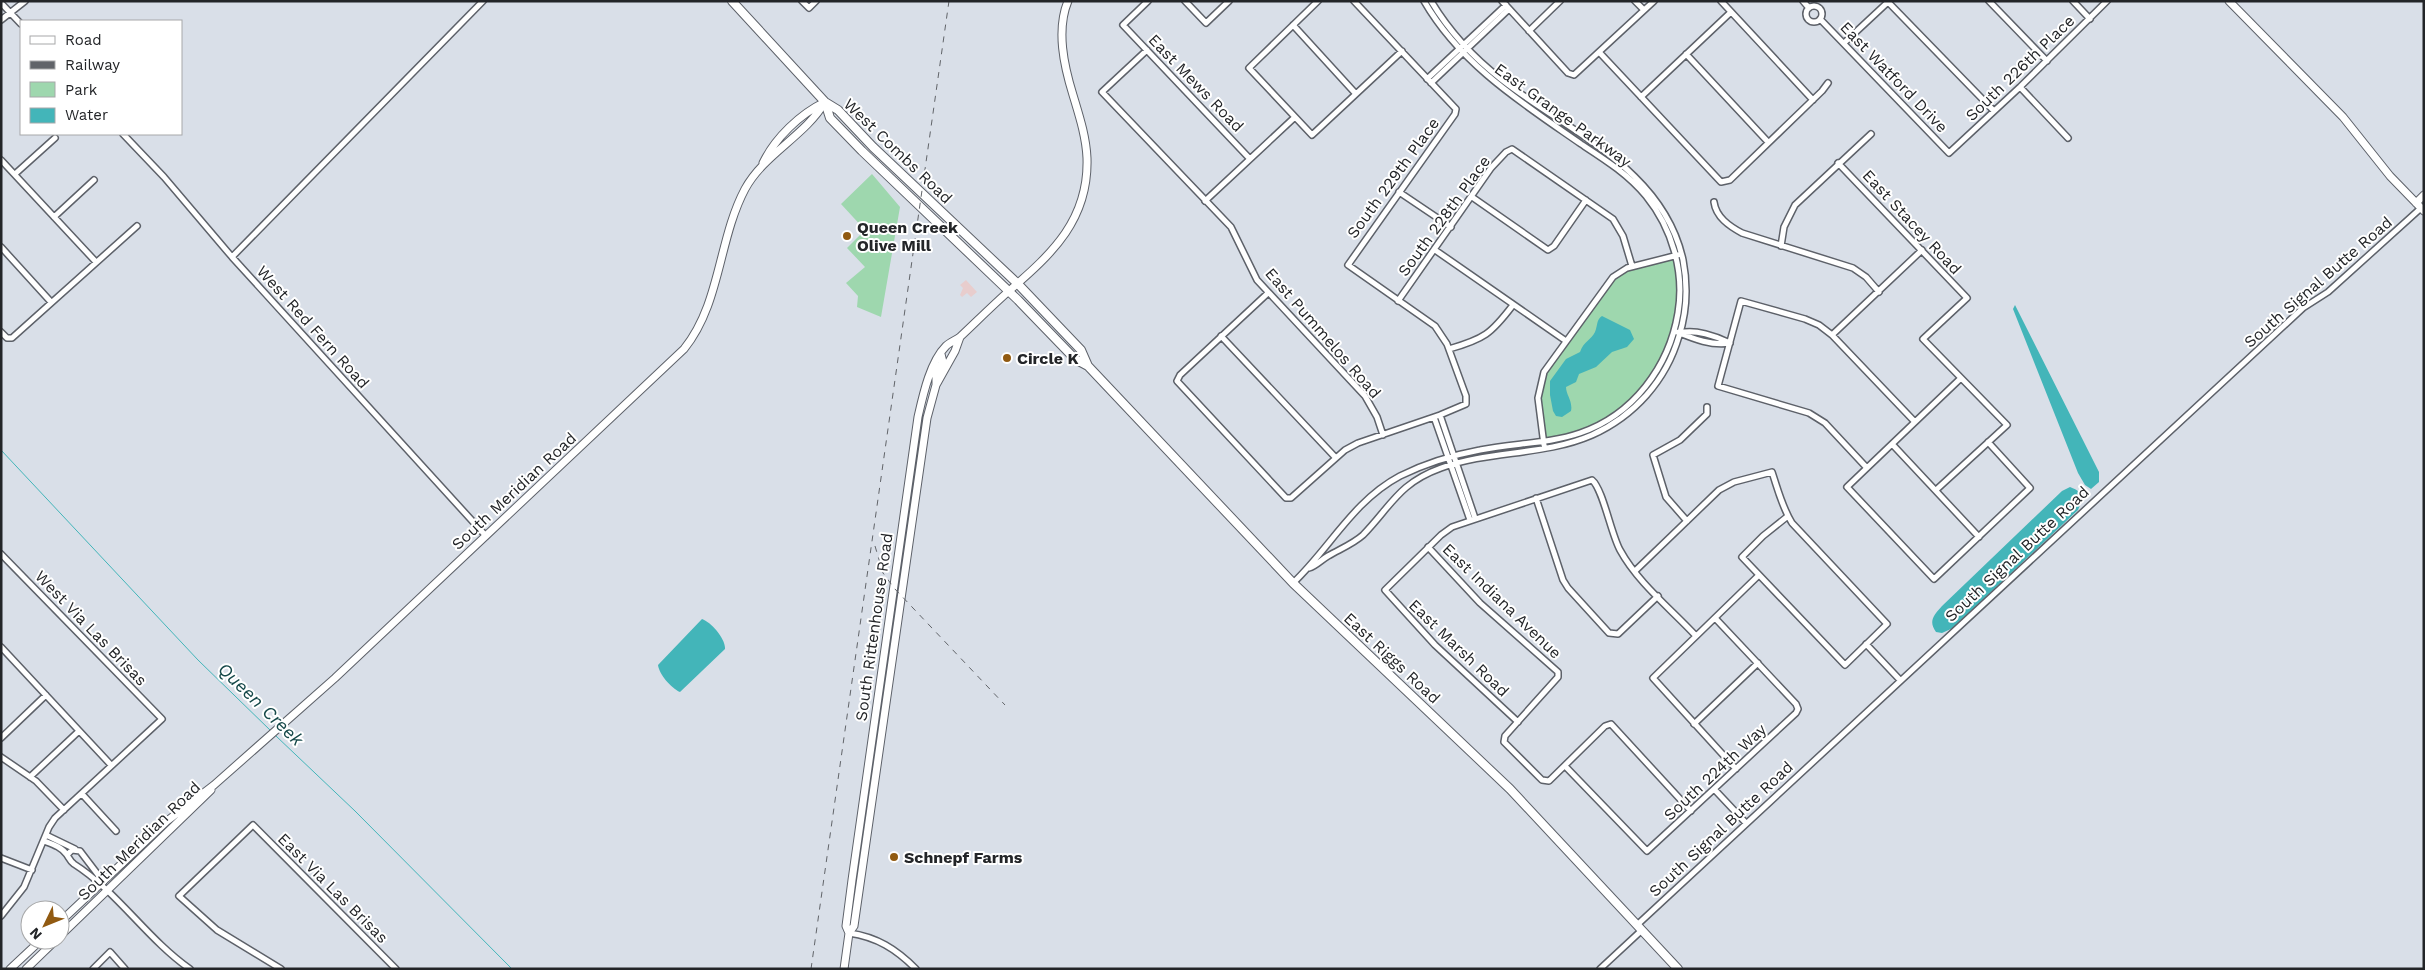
<svg xmlns="http://www.w3.org/2000/svg" width="2425" height="970" viewBox="0 0 2425 970" font-family="'Work Sans',sans-serif">
  <rect width="100%" height="100%" fill="#d9dfe8"/>
  <path fill="#e8cdcd" d="M966,280L977,292L971,297L967,293L962,297L960,295L963,288L960,285Z"/>
  <path fill="#9ed7ae" d="M872,174L900,207L881,317L857,307L858,296L846,283L865,267L847,248L865,230L841,204Z
    M1674,258C1675,270 1678,281 1678,293C1677,352 1638,408 1583,430C1571,434 1558,436 1545,439L1540,396L1545,374L1611,281L1632,269Z"/>
  <path fill="#43b5b9" d="M2015,305L2099,472V482L2091,489L2085,485L2078,473L2013,309Z
    M1602,316L1630,330L1634,339L1627,347L1612,352L1596,367L1579,374L1576,382L1566,387C1566,395 1573,401 1571,411L1562,417L1556,416L1553,411L1550,395V381L1566,359L1580,352C1584,341 1591,340 1595,332C1598,325 1596,320 1602,316Z
    M2070,487C2083,492 2084,497 2078,510L1953,628L1942,633L1936,632C1928,621 1934,615 1942,606L2062,491Z
    M702,619C711,622 726,639 725,649L680,692C671,688 659,674 658,665Z"/>
  <g fill="none" stroke-linecap="round" stroke-linejoin="round">
    <path stroke="#43b5b9" stroke-width="1" d="M1,450L198,660L271,731
      M276,736L355,811L512,969"/>
    <defs>
      <path id="street" d="M802,1L809,8L816,1
        M1148,1L1123,25L1250,159
        M1185,1L1206,23L1229,1
        M1318,1L1249,68L1312,135L1402,51
        M1502,1L1568,73L1574,75L1654,1
        M1635,1L1644,10
        M1721,1L1813,100
        M1803,1L1809,8
        M1989,1L2047,61
        M2073,1L2090,19
        M1,3L21,24
        M1806 14a8 8 0 1 1 16 0a8 8 0 1 1-16 0Z
        M1820,19L1949,153L2020,87L2107,1
        M1,20L25,1
        M1293,25L1356,94
        M1529,31L1560,1
        M1844,43L1888,2L1994,111
        M1147,50L1102,92L1231,227L1257,280L1365,396L1377,417L1383,435
        M1599,52L1721,182L1730,180L1822,91L1828,83
        M1686,54L1768,142
        M1427,79L1506,5
        M1431,83L1509,9
        M2020,87L2068,138
        M1641,97L1731,12
        M123,134L164,177L232,257L486,536
        M1,160L96,262
        M1838,163L1967,298L1923,339L2007,425L1936,490
        M15,174L55,138
        M1399,192L1451,227
        M1472,197L1548,250L1554,246L1586,200
        M1205,201L1295,117
        M1714,202C1716,217 1729,226 1742,233L1853,268L1866,277L1879,292
        M54,217L94,180
        M1781,246L1784,227L1795,205L1871,134
        M1,247L51,302
        M1435,250L1566,341
        M232,257L483,1
        M1268,293L1180,375L1177,381L1286,498H1291L1345,450L1358,443L1440,415L1466,404V396L1447,344L1435,326L1348,265L1455,114L1456,109L1354,1
        M1398,301L1491,168L1506,152L1512,149L1613,219L1623,236L1632,266
        M1,332L7,338H12L137,226
        M1677,332C1694,339 1712,346 1730,343
        M1680,333C1695,329 1716,336 1730,343
        M1832,335L1922,250
        M1221,336L1335,457
        M1449,349C1484,339 1491,334 1513,305
        M1961,378L1847,487L1934,579L2030,488L1988,442
        M1440,415L1475,518
        M1434,417L1470,520
        M1892,444L1979,537
        M1544,445L1538,398L1544,372L1613,277L1627,268L1678,255
        M1867,468L1825,423L1809,413L1718,386L1741,301L1805,319L1819,325L1832,335L1915,422
        M1536,498L1563,580L1568,588L1609,633L1618,634L1658,596
        M1687,521L1666,497L1653,455L1680,440L1707,414V407
        M1428,547L1480,603L1558,672V677L1505,736L1504,742L1542,780L1549,781L1605,726L1611,724L1691,811
        M1,554L162,719L55,818L49,827L24,887L1,916
        M1309,568C1316,566 1321,560 1328,556C1340,549 1353,544 1363,535C1391,506 1399,483 1441,468C1490,450 1544,456 1592,435C1634,416 1666,381 1679,336C1687,311 1688,286 1683,260C1663,168 1568,132 1501,79C1474,58 1449,31 1431,1
        M1635,571L1719,490L1734,482L1772,472C1778,490 1782,507 1792,523L1887,624L1845,665L1742,557L1763,536L1788,516
        M1293,583C1330,548 1353,501 1400,476C1424,464 1453,455 1480,450C1513,443 1548,444 1580,433C1633,415 1669,367 1678,313C1685,272 1672,228 1646,196C1628,174 1604,159 1581,144C1522,103 1461,65 1424,1
        M1866,644L1900,680
        M1,647L111,765
        M1518,722L1435,645L1385,590L1441,535L1452,527L1592,480C1603,489 1611,534 1620,550C1638,583 1671,609 1696,636
        M1694,724L1758,663
        M1,738L46,695
        M1,757L36,781L64,810
        M1565,766L1647,851L1796,713L1798,709L1796,704L1715,618
        M1736,769L1653,678L1759,575
        M30,777L79,731
        M1714,789L1746,823
        M82,794L116,831
        M46,835L75,849
        M44,841C52,844 62,847 67,855C69,858 70,861 74,864C118,892 147,939 190,969
        M67,855L72,850L80,851L99,876L101,883
        M1,858L32,870
        M1637,925L2303,308L2328,292L2421,208
        M849,933C877,937 896,949 916,969
        M93,969L110,952L125,969
        M281,969L217,930L179,896L253,825L396,969
        M1600,969L1642,930"/>
      <path id="secondary" d="M2229,1L2343,117L2390,176L2424,211
        M763,163C775,138 800,114 825,102
        M2416,203L2424,195
        M936,384V375L943,362L941,354
        M60,922L167,821L214,785L335,678L684,349C721,303 718,240 745,189C764,154 805,136 825,102
        M849,933L846,926L852,880L918,417C923,395 930,362 946,346C950,342 956,340 960,337C977,321 993,305 1010,290C1053,253 1089,219 1087,158C1086,136 1079,115 1073,95C1064,66 1056,30 1068,1
        M60,936L211,790
        M10,969L41,940
        M26,969L56,940
        M844,969L849,933L854,926L927,418L936,385L955,351L960,337"/>
      <path id="primary" d="M732,1L825,102L838,110L873,147L1018,284L1081,350L1088,366
        M825,102L830,118L862,151L1018,300L1075,359L1088,366L1293,583L1510,789L1678,969"/>
    </defs>
    <use href="#street" stroke="#5d6169" stroke-width="8"/>
    <use href="#secondary" stroke="#5d6169" stroke-width="9"/>
    <use href="#primary" stroke="#5d6169" stroke-width="10"/>
    <use href="#street" stroke="#fff" stroke-width="5"/>
    <use href="#secondary" stroke="#fff" stroke-width="7"/>
    <use href="#primary" stroke="#fff" stroke-width="8"/>
    <path stroke="#616469" stroke-width="1" stroke-dasharray="6 6" stroke-linecap="butt" d="M875,546L883,573L894,588L1005,705
      M811,969L949,1"/>
  </g>
  <g fill="#915a11" stroke="#fff" stroke-width="2">
    <circle cx="847" cy="236" r="5"/>
    <circle cx="1007" cy="358" r="5"/>
    <circle cx="894" cy="857" r="5"/>
  </g>
  <g text-anchor="middle" dominant-baseline="central" stroke-width="4" stroke-linejoin="round" paint-order="stroke">
    <g font-size="16" fill="#232528" stroke="#fff">
      <text transform="translate(2020 68) rotate(-44)">South 226th Place</text>
      <text transform="translate(1894 77) rotate(46)">East Watford Drive</text>
      <text transform="translate(1196 83) rotate(46)">East Mews Road</text>
      <text transform="translate(1563 115) rotate(36)">East Grange Parkway</text>
      <text transform="translate(898 151) rotate(44)">West Combs Road</text>
      <text transform="translate(1393 178) rotate(-54)">South 229th Place</text>
      <text transform="translate(1444 216) rotate(-54)">South 228th Place</text>
      <text transform="translate(1912 222) rotate(47)">East Stacey Road</text>
      <text transform="translate(2318 282) rotate(-41)">South Signal Butte Road</text>
      <text transform="translate(313 327) rotate(48)">West Red Fern Road</text>
      <text transform="translate(1323 333) rotate(49)">East Pummelos Road</text>
      <text transform="translate(514 491) rotate(-43)">South Meridian Road</text>
      <text transform="translate(2017 554) rotate(-43)">South Signal Butte Road</text>
      <text transform="translate(1502 601) rotate(44)">East Indiana Avenue</text>
      <text transform="translate(874 627) rotate(-82)">South Rittenhouse Road</text>
      <text transform="translate(91 628) rotate(46)">West Via Las Brisas</text>
      <text transform="translate(1459 648) rotate(44)">East Marsh Road</text>
      <text transform="translate(1392 658) rotate(43)">East Riggs Road</text>
      <text transform="translate(1715 772) rotate(-43)">South 224th Way</text>
      <text transform="translate(1721 829) rotate(-43)">South Signal Butte Road</text>
      <text transform="translate(139 841) rotate(-44)">South Meridian Road</text>
      <text transform="translate(333 888) rotate(45)">East Via Las Brisas</text>
    </g>
    <g font-size="16" font-weight="bold" fill="#232528" stroke="#fff" text-anchor="start">
      <text x="857" y="227">Queen Creek<tspan x="857" dy="18">Olive Mill</tspan></text>
      <text x="1017" y="358">Circle K</text>
      <text x="904" y="857">Schnepf Farms</text>
    </g>
    <g font-size="18" font-style="italic" fill="#154849" stroke="#fff">
      <text transform="translate(261 704) rotate(44)">Queen Creek</text>
    </g>
  </g>
  <rect width="2425" height="970" fill="none" stroke="#232528" stroke-width="5"/>
  <rect x="20" y="20" width="162" height="115" fill="#ffffff" stroke="#a7a8a9"/>
  <rect x="30" y="36" width="25" height="8" fill="#ffffff" stroke="#a7a8a9"/>
  <text x="65" y="45" font-size="15" fill="#232528">Road</text>
  <rect x="30" y="61" width="25" height="8" fill="#616469" stroke="#a7a8a9"/>
  <text x="65" y="70" font-size="15" fill="#232528">Railway</text>
  <rect x="30" y="82" width="25" height="15" fill="#9ed7ae" stroke="#a7a8a9"/>
  <text x="65" y="95" font-size="15" fill="#232528">Park</text>
  <rect x="30" y="108" width="25" height="15" fill="#43b5b9" stroke="#a7a8a9"/>
  <text x="65" y="120" font-size="15" fill="#232528">Water</text>
  <g transform="translate(45 925) rotate(227)"><circle r="24" fill="#ffffff" stroke="#a7a8a9"/>
  <path d="M0-4L9 19L0 12L-9 19Z" fill="#915a11"/>
  <text y="-8" font-size="14" font-weight="bold" text-anchor="middle" fill="#232528">N</text>
  </g>
</svg>
